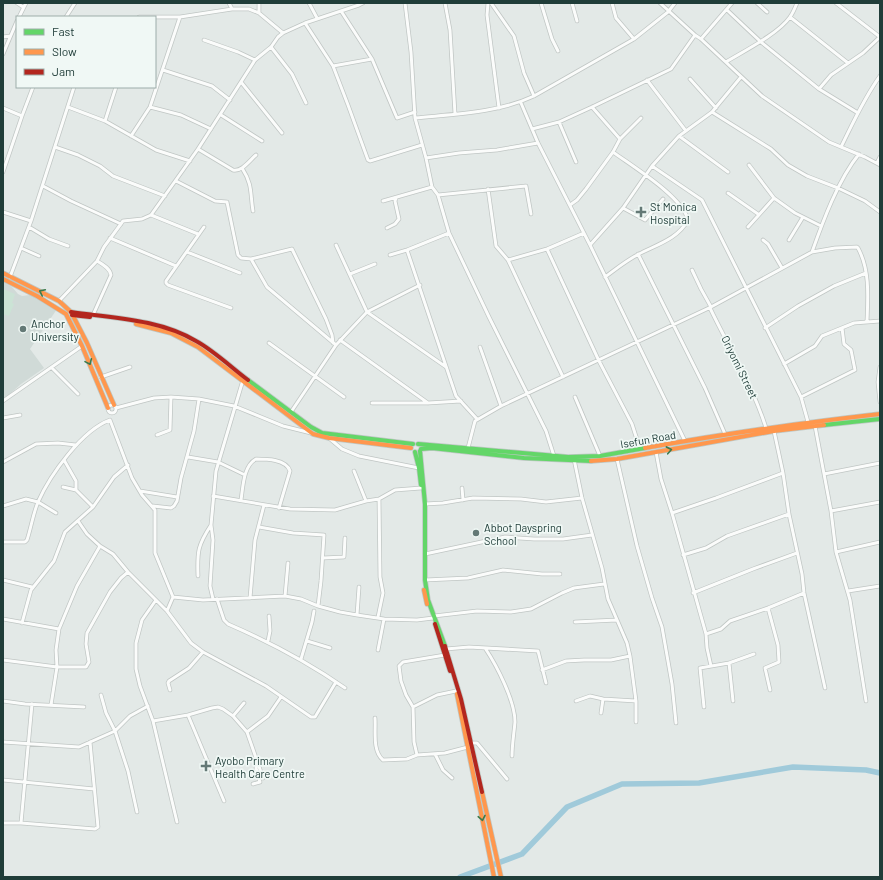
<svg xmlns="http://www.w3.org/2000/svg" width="883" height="880" viewBox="0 0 883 880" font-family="Barlow,sans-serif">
  <rect width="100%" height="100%" fill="#e3e9e7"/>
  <path fill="#d0dad7" d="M3,282L12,287L18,294L22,296L30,295L57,309L30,349L44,368L21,384L3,400Z"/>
  <path fill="#cbe3d5" d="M3,289L15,294L12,303L14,304L9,316L3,314Z"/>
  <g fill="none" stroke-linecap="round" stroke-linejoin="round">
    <path stroke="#a0cada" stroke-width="5.5" d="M460,877L522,854L567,807L622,784L699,783L793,767L866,770L880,773"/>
    <defs>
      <path id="street" d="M17,3L23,7
        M229,3L232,9
        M309,3L317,18
        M405,3L411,52L415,118L426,158L432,187L438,195L449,233L489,317L546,431L554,456
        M445,3L450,30L455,114
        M488,3L487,15L499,108
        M491,3L514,36L524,73L534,96
        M541,3L552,39L558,51
        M572,3L577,21
        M612,3L616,18L634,39
        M660,3L695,35L701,39L762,96L829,142L865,157L880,165
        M757,3L767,12
        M836,3L880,37
        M727,10L761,42L819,89L858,113
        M341,11L372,59L397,118L415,112
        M259,13V3
        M19,17L26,3
        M66,17L75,3
        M139,17H180L232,9H249L259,13L283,33
        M790,17L848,63
        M305,23L333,66L348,105L368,160L370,161L422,145
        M3,37L10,36
        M701,39L732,3
        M204,40L238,52L255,60
        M271,47L292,74L306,103
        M3,54L17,21
        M726,62C744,51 778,34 790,17C793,13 795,8 797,3
        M333,66L372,59
        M163,70L212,86L230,100
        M690,79L716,108
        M647,80L686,131
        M241,82L282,133
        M819,89L831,75L863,53L880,37
        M521,103L538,143L590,245L685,441
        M68,107L105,121L156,150L190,161
        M150,107L181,115L211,129
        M592,107L620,139
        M3,108L22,116
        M712,112L771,149L788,165L807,176L838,188L865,201L880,212
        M221,115L262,141
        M415,118C455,114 498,113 534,96L634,39L668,12L675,3
        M105,121L116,87
        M559,122L576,162
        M532,129L559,122L592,107L671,69L695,35
        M131,136L150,107L180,17
        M679,136L728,172
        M55,147L78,155L100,166L113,176L165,196
        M841,147C853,123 864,98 880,76
        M198,149L233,170C242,172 250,160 256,155
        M426,158L459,153L497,150L538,143
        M877,163L880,157
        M749,165L774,198L795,213L821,226
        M652,166L702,200L801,397L808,422
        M242,168C253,185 250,194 253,211
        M3,172L22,116L33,87
        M176,181L215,201L227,202L238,255L241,258L251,259L267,287L336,345
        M43,186L71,201L121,224
        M488,189L496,246L508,260L563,377
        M728,193L758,214
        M438,195L526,186L531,214
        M383,201L432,187
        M570,205L577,200L586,189L613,152L620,139L641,118
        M623,208L645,220L663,199
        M3,212L31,221
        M151,215L198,234
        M29,227L49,239L68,246
        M204,227L166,281V283L168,285L231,308
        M748,227L774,198
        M387,228L395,224L399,219L395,201L396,198
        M110,238L176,266
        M763,240L768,244L782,268
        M789,240L803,217
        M336,245L367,312L446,367
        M590,245L623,208L652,166L679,136L712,112L741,77
        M21,248L39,256
        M547,249L599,361L632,424L640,449
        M407,250L456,396L477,419
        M187,252L240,273
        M812,252C823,221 838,180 859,154
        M638,254L705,388L725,434
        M390,255L407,250L449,233
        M251,259L292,249L326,319L332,335L333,343
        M508,260L547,249L584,233
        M692,270L701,289L711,307
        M350,274L375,264
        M10,277L31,221L74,87
        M605,277C616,269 627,260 639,254C656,245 678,239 688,220C683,197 632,166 613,152
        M59,301L97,261L104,247L123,221L142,219L151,215L198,149L255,60L271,47L278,37L283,33L305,23L359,5L363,3
        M710,308C729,348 753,386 766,428
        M93,315L111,275C110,268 102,264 97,261
        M765,328L798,306L834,286L866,273
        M340,340L428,403
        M269,343L344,397
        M480,347L501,406
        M784,364L815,346L822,336L854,323L880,321
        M880,367L878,382L880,402
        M52,368L78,394
        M101,377L130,367
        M575,397L600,456
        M801,397L855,370L851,350L844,344L842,328
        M3,401L82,346
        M372,403H428L461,401
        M108 409a4 4 0 1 1 8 0a4 4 0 1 1-8 0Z
        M116,408L154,398L171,397L199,399L234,406L283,426L311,433
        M291,412L336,345L367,312L420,285
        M3,418L20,415
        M815,426L831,511L836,552L850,600L866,701
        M774,431L783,473L789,514L802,574L804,593L825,688
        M157,435L170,430L171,397
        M329,438L342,449L359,456L419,468
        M468,448L475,421L501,406L711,307L812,252L835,248L857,247L858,248C870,270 868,297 867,321
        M656,452L661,479L672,513L706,634L707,648L711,666
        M188,457L218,462L245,475
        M574,459L582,498L602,568L608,599L627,643L630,656L636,701V722
        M617,459L637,546L652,598L662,627L672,684L676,723
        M64,460L76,481V490
        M3,462L36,444L58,443L76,445
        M354,471L366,501
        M824,474L880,463
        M63,487L76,490L93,507
        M462,488L463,500
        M140,491L177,497
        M213,496L290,509L335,510L366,501L379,499L395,490L421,488
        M241,500C243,488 243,466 256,459C266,459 286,459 290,471L279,508
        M425,504L443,503L473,498L521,499L546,502L582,498
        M3,506L26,499L38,502L56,513
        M153,506L171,508L174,506L177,501L181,478L194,431L199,399
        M831,511L880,502
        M672,513L716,498L783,473
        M78,521L87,534L100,546L113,554L128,572L167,611L191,643L203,652L266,686L311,717H315L336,682
        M259,527L293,533L324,535L321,581L318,606
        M3,542H25L27,540C31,528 33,514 38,502C50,475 82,430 110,420L132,478L142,495L155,510V553L173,597L167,611
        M836,552L880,542
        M425,554L505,537L534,539H563L592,535
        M683,555L706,548L727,536L789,514
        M323,558L344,557L345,538
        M198,576C197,551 198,545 211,525
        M3,580L32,587
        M425,580L468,578L503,570L542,574H560
        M848,591L880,586
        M693,593L753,569L797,553
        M285,596L288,563
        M173,597L203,600L285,596L301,599L318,606L340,612L357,615L384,619L417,620L433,618
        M250,598L255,540L264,505
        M213,599L210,586L213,540L211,525L216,471L243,380
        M217,599L224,620L228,624C272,643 306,661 345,688
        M156,600L142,620L136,643V669L140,686L153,721L177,822
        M768,608L778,645L779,662L765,668L770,690
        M357,615L359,587
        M434,616L477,611L511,612L531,609L562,593L574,588L604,584
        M378,617L383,593L380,577L379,499
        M3,619L59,629
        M575,622L617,620
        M22,623L31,590L54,561L65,532L93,507L114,477L128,465
        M706,634L721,629L730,621L768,608L804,593
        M268,641L270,631L269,616
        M307,641L330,648
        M485,648C497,666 515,701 515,722C514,733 512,745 512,756
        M446,649L469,647L538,651L546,683
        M378,650L384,619
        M301,659L312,622L314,611
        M3,660L57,667L56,650L59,629L77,586L100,546
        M729,663L754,654
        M542,670L566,661L584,660H611L630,656
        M170,690L168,683L169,681L189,668L203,652
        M101,695L106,713L115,731L128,771L137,812
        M3,701L25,704L84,707
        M576,701L590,696L603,699
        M51,705L57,667H86L89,662L86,644L87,633L110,592L121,578L128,572
        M413,707L437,695L456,691
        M704,707L700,668L729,663L733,701
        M601,713L603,699L636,701
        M188,715L224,801
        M233,716L244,703
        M375,718C376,730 372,751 383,760L407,759L417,755L445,753L468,747
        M153,721L188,715L212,708L218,707L223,709L233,716L247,732L263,778
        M247,732L268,716L281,697
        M3,742L79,747L115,731L130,716L148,706
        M472,743H477L507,779
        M435,754L443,770L452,778
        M417,755L414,742L413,707L406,695L401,681L399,666L403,662L445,655
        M3,780L94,789
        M253,784L260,782L256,768L257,763
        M3,823H21L95,829L98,827L90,742
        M21,823L32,704"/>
      <path id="fast" d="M248,380L311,427L322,433L413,444
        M824,425L880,419
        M418,444L568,457L600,456L645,448
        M421,449L432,448L524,458L591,461
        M420,451L425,504V580L428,600L445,646
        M415,452L419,468L421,485"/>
      <path id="slow" d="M3,273L59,301L71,312L87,343L114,405
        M3,279L37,296L66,314L82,346L108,408
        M136,324L171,333L198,347L313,434L329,438L411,448
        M645,448C723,434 801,423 880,414
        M591,461L617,459L774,431L824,425
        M424,590L427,604
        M457,694L494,877
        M482,792L501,877"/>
      <path id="jam" d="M71,312C113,318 159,319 196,341C213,350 232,368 248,380
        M72,315L90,317
        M435,624L450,671
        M445,646L461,699L482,792"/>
    </defs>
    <use href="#street" stroke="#c0c6c4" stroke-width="4.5"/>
    <use href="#fast" stroke="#bec7c4" stroke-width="5.5"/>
    <use href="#slow" stroke="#bec7c4" stroke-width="5.5"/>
    <use href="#jam" stroke="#bec7c4" stroke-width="5.5"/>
    <use href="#street" stroke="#fbfcfb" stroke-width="3"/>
    <use href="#fast" stroke="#63d668" stroke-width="4"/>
    <use href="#slow" stroke="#ff974d" stroke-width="4"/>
    <use href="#jam" stroke="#b3261e" stroke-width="4"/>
  </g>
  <defs><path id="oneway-chevron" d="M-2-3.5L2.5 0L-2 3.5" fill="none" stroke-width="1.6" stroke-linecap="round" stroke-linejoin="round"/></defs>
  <g stroke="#3b7a4c">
    <use href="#oneway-chevron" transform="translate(42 292) rotate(-154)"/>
    <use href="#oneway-chevron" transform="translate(89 362) rotate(66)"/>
    <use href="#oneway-chevron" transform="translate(669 450) rotate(-11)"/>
    <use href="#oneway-chevron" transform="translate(482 818) rotate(79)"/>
  </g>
  <g fill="#647976" stroke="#f0f8f5" stroke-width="1.5">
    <path d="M639 206h4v4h4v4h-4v4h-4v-4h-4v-4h4z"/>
    <circle cx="23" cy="329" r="4"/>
    <circle cx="476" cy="533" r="4"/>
    <path d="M204 760h4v4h4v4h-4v4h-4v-4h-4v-4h4z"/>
  </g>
  <g text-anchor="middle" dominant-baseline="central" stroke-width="3.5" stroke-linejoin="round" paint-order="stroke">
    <g font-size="11" fill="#203d39" stroke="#f0f8f5" text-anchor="start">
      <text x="650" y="206">St Monica<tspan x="650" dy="13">Hospital</tspan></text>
      <text x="31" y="323">Anchor<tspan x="31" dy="13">University</tspan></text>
      <text x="484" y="527">Abbot Dayspring<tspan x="484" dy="13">School</tspan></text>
      <text x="215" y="760">Ayobo Primary<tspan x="215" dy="13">Health Care Centre</tspan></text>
    </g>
    <g font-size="11" fill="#203d39" stroke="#f0f8f5">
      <text transform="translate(740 367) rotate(64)">Oriyomi Street</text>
      <text transform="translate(648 439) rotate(-10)">Isefun Road</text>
    </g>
  </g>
  <rect width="883" height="880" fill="none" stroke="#203d39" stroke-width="8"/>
  <rect x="16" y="16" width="140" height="72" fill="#f0f8f5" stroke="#9dadaa"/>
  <rect x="24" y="29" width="20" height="6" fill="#63d668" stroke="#9dadaa"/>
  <text x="52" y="36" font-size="12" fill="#203d39">Fast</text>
  <rect x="24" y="49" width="20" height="6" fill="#ff974d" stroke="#9dadaa"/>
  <text x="52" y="56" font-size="12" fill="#203d39">Slow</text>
  <rect x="24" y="69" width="20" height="6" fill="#b3261e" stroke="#9dadaa"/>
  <text x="52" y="76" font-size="12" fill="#203d39">Jam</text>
</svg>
